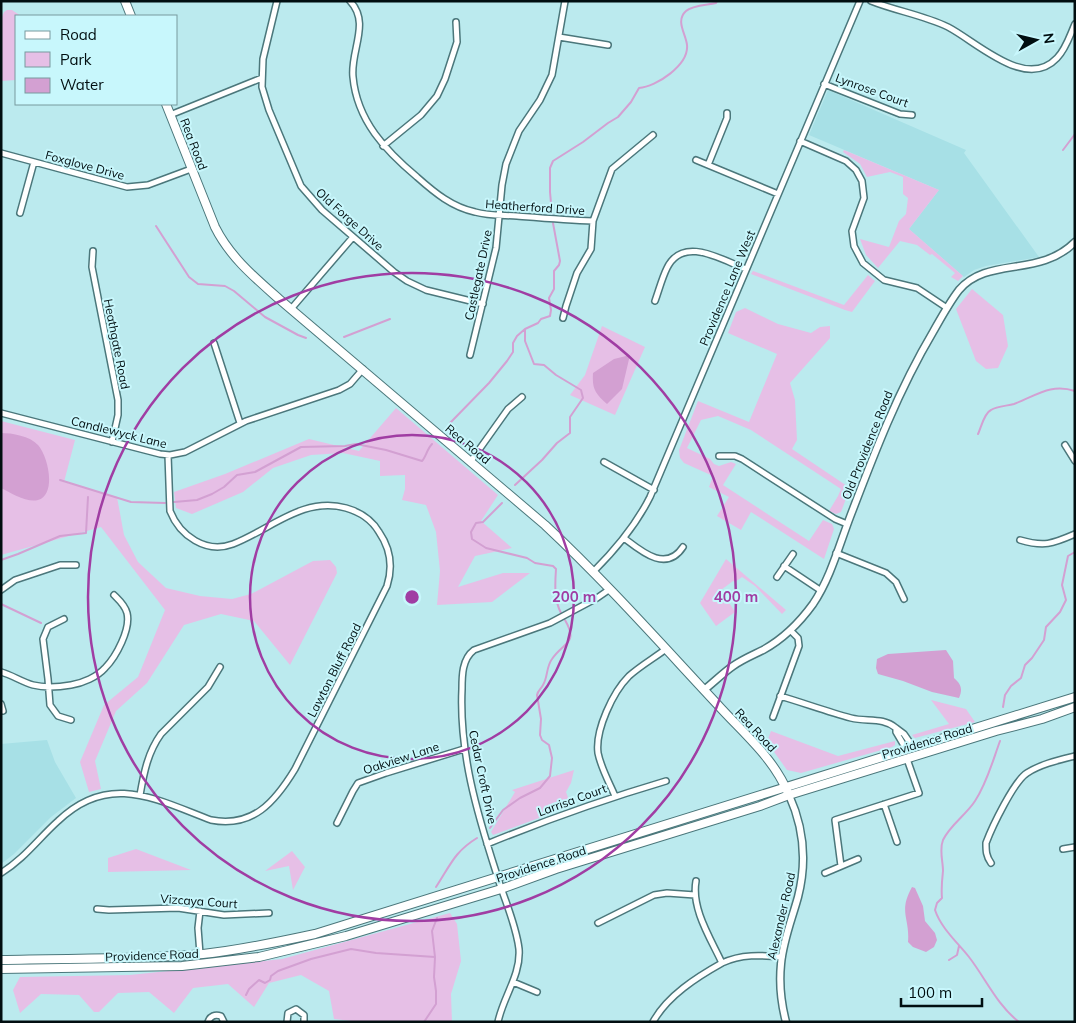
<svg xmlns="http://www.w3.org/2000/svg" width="1076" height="1023" viewBox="0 0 1076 1023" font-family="Mulish,sans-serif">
  <rect width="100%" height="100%" fill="#bbeaee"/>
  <path fill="#a7e0e6" d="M828,90L966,150L964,153L1039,257L986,266L974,270L964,277L909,229L939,190L809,135Z
    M47,740L55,762L76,798L51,817L14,854L1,864V744Z"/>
  <path fill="#e6bfe6" d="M7,10H12L21,16H16V80L1,81V19L4,12Z
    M844,150L939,190L909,229L963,276L958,281L951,277L955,273L932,254L930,255L917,245L900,241L878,268L866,255L860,239L889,247L899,221L906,214L908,198L903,194V177L890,172L867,177L860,164L843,152Z
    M753,271L844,305L868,275L875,281L852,312L845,310L751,274Z
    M972,289L1003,315L1008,346L998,368L986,369L976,361L956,309Z
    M745,308L778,324L811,333L820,327L830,326V338L790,383L795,400L797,440L792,449L850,488L841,512L836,514L829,511L838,496L841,489L751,430L718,416L701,420L687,448L710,459L714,464L719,466L731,462L736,464L723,485L809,541L823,520L832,524L834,529L824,559L751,512L741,530L717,516L729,497L709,487L713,476L684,463L680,458L679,450L698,401L749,422L777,354L728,333L736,312Z
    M602,326L645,347L615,415L570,395L585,375Z
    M396,408L498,495L481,521L512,548L475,556L458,587L503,573H530L492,602L437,605L440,571L436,532L426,505L402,500L405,489V475L380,476V461L343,453L311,455L273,468L243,492L192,514L176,508L174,492L225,474L309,439L359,451Z
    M1,421L75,440L64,482L117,497L124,535L138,562L166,588L200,596L232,599L251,594L313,561L330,560L336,567L337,573L290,665L254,621L221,614L184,625L147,683L116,711L95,761L101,789L89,792L80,762L104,705L138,677L165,610L101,527L1,555Z
    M726,559L786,610L782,614L755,586L742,577L735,582L733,581L721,590L735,612L716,626L700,603Z
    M931,700L966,709L975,722L915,738L912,735L949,724Z
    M771,731L838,756L895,741V745L892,747L801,773L787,770L767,742Z
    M574,770L571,783L566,792L571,806L493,835L491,832L515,792L512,790Z
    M136,849L191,870L108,872V858Z
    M292,851L305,867L293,890L289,866L265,871Z
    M450,913L457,924L461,961L451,994L452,1022H361L334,1019L329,991L301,975L269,983L254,1007L228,984L193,988L174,1013L149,992L118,993L99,1012H94L79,995L41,994L20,1013L13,990L20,977L130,975L282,959Z"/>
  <path fill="#d3a0d2" d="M630,355L622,389L607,404C595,393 592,389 593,373L614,359Z
    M1,433C12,433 30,436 38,445C48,456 57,494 38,500C27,503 11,493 1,488Z
    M946,650L953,661L954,678C961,684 963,689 959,698L932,692L903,681L878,674L876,668L877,659L888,654Z
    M912,887L915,888L923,906L925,921L935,933L937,940L934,947L926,952L913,947L908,942C910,918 898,912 912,887Z"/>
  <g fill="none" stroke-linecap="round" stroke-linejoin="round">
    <path stroke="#d3a0d2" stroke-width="2" d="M1063,150L1075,134
      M552,214L550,192V168L553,161L583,142L608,123L618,117L631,102L639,88C656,87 689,65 687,45C686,34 675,21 686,11C692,5 707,5 716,3L717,1
      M156,226L189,277L198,284L225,286L234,291L265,317L298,335L306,338
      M344,337L390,319
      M450,423L489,383L507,361L513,352V343L517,336L525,329L538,323L541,319L550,316L551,310L549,298L554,289V271L559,265L560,261L553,223
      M978,434C981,428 984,413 991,410C997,406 1007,406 1014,404C1036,396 1050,383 1075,391
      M60,480L131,502L165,503
      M515,485L542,460L557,443L570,433V417L583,398L581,390L556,375L544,365L534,364L525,341V329
      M174,502L197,500L212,494L224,487L237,475L255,472L301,447L345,446L356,444L386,450L422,461C426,457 427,449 432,444
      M502,503L483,522L476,523L471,532L472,539L486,548L527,558L535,563L553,566L556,569C555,583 554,600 561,613
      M1,560L18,554L60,536L86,533L88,497
      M1,604L41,623
      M1003,707L1005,695L1011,686L1021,678L1025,665L1032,658L1044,640L1046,627L1060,612L1066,600L1062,585L1068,556L1075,552
      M1000,741C993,760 987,783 975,801C966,815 950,825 943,840C939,850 943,861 943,871C942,880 941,888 942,898L937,903L935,910C941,928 957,942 969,957C986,979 997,1005 1019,1022
      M490,828L503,810L520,798L540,788L550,776L552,758L549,745L542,740L540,735L541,719L537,695C538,690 541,689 543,685C548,677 546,667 552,659C563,642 579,644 565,620
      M436,887C450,866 454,852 477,838
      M949,960L957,955L959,946
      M246,995L249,989L259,980L265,983L270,980L271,976L278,971L311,959L351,949L376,953L435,957
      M424,1022L436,1004V991L434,977L435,957L432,931L437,918"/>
    <defs>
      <path id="minor" d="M277,1L263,59L262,87L269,110L301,186L322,210L394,272L407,281L426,290L483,304
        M350,1C371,23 350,51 353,77C357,121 386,151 417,177C435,193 452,207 475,212C489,216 504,215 517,216C543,218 568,220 593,221
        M871,1C896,11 923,15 948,27C977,42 1026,91 1057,58C1066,49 1070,35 1075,24
        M559,37L608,45
        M824,84L900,114L912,115
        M170,115L262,78
        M800,141L846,161L856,170L862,181L864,198L852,231L854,246L863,263L884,280L917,288L947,308
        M383,146L421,115L437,96L445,79L457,42L456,22
        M1,153L127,187L148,185L191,169
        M696,160L778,194
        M708,165L727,118V113
        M20,213L34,162
        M93,251L92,267L118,400V415L112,442
        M655,301C659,290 662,278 667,268C683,235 722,260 746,269
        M291,309L353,237
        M563,318L566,306L577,273L591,249L593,221L612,169L653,135
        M214,343L240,423
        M470,355L496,248L502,185L506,164L519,131L540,100L552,75L565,1
        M1,413L160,454L170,455L185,452L246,421L339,390L350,384L363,369
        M1065,445L1075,461
        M719,456H735L742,459L835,519L847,524
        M471,461L508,409L522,397
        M604,462L654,490
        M624,538C641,551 666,573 683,547
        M1020,540C1044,547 1052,544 1075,534
        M836,553L886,573L896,582L904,599
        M784,566L820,590
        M594,571C616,549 636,525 650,497L860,1
        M777,577L793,554
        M1,590L15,580L60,565H76
        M64,619L48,627L43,639L48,679L50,705L58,716L71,720
        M1,672C12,675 22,682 33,685C45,688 59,687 71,685C83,683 97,677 105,668C116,657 131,629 127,613C125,605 119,600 114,595
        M780,696C804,703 828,712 851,718C867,722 883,717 896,728
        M1,704L3,711
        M773,717L799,646L798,638L790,630
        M906,749L896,732V728L904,734L913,747
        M140,795C144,772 148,752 161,734L208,687L220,667
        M615,796C609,782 601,768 598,753C595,730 613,692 629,676C640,666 654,658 666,649
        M884,804L897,842
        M337,823L353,791L358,783L386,773L464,749
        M487,844C546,820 605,799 666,781
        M1063,849L1075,847
        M991,863C986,856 986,851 986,843C992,827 1014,781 1027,773C1041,764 1059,760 1075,756
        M841,866L835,820L919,793L907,759
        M1,873C24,859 39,838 58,821C109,772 155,799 211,820C253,828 275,802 295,769L387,586C393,567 390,548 379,532C372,520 360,512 346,508C303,496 270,530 233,544C206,554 180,536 170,511L168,455
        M825,873L858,859
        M696,881C691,909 711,939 722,963
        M97,909L109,910L178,908L224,915L269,913
        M598,923L654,895L667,893L695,895
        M200,954L198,928L200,911
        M513,982L537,992
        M208,1022C210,1016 215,1014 221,1016L224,1022
        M287,1022L288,1013L296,1009L304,1015V1022
        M498,1022C503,997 521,975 519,949C516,923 503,897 496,872C477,813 459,752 462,689C462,676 462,659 474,650L550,623L597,598L610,589
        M653,1022C667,996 697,977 722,963C741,954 761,955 782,957"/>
      <path id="tertiary" d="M704,690C714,682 723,673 733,666C743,659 753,655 763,650C783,639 800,622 813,604C830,579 839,546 850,517C874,454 898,391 933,332C941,318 949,303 959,290C988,256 1039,278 1075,242
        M786,1022C781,1003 779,984 781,964C783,941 792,919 798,897C807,862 804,828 789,795"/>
      <path id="secondary" d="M125,1L131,16
        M166,104L215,227C230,257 254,277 279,299L545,525C606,582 661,644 717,704C743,733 773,757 788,793"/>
      <path id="primary" d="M1,960C68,958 136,960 203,954C241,950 278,942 315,934L1075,697
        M1,969L182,966L259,957L346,936L501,889L556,869L760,806L789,795L996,731L1042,719L1075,707"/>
    </defs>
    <use href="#minor" stroke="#4b777b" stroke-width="8"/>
    <use href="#tertiary" stroke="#4b777b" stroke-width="9"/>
    <use href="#secondary" stroke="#4b777b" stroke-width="10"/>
    <use href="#primary" stroke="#4b777b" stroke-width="10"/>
    <use href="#minor" stroke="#fff" stroke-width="5"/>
    <use href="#tertiary" stroke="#fff" stroke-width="6"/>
    <use href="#secondary" stroke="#fff" stroke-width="8"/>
    <use href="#primary" stroke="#fff" stroke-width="8"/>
  </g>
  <g fill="none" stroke="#a03da3" stroke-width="2.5">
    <circle cx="412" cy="597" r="162"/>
    <circle cx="412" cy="597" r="324"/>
  </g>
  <g text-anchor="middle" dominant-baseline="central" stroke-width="4" stroke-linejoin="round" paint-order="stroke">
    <g font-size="12" fill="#010e10" stroke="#c8f7fc">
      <text transform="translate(872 90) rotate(20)">Lynrose Court</text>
      <text transform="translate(194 144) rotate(69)">Rea Road</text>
      <text transform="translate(85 165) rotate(15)">Foxglove Drive</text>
      <text transform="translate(535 207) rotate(4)">Heatherford Drive</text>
      <text transform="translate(350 219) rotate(42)">Old Forge Drive</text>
      <text transform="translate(478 275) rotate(-78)">Castlegate Drive</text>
      <text transform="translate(727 288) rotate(-67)">Providence Lane West</text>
      <text transform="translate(117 344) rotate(79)">Heathgate Road</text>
      <text transform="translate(119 432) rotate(14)">Candlewyck Lane</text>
      <text transform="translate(468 444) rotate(40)">Rea Road</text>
      <text transform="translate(867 445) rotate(-68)">Old Providence Road</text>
      <text transform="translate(334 670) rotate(-63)">Lawton Bluff Road</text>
      <text transform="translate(756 730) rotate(47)">Rea Road</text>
      <text transform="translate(927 741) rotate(-17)">Providence Road</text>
      <text transform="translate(401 758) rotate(-18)">Oakview Lane</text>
      <text transform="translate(483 777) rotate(78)">Cedar Croft Drive</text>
      <text transform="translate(572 800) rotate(-20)">Larrisa Court</text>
      <text transform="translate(541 864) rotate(-18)">Providence Road</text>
      <text transform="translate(199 901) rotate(4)">Vizcaya Court</text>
      <text transform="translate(781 916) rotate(-77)">Alexander Road</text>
      <text transform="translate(152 955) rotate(-2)">Providence Road</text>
    </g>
  </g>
  <circle cx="412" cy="597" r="8" fill="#a03da3" stroke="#c8f7fc" stroke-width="2.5"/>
  <g font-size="15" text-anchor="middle" font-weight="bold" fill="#a03da3" stroke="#c8f7fc" stroke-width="4" stroke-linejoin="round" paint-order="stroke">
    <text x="574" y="602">200 m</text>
    <text x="736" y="602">400 m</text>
  </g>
  <rect width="1076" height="1023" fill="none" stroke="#010e10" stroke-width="5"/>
  <rect x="15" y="15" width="162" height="90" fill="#c8f7fc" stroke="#789a9e"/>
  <rect x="25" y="31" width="25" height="8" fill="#ffffff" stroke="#789a9e"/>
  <text x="60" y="40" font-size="15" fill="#010e10">Road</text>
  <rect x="25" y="52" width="25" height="15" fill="#e6bfe6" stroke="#789a9e"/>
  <text x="60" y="65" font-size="15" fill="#010e10">Park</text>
  <rect x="25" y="78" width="25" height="15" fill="#d3a0d2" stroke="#789a9e"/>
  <text x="60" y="90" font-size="15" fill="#010e10">Water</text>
  <g transform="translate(1036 40) rotate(82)" stroke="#c8f7fc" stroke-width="4" paint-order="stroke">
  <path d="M0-4L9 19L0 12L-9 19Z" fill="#010e10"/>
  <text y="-8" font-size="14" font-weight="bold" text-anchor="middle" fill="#010e10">N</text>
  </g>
  <path d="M901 998v8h81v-8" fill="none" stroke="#010e10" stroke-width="2.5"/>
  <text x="908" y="998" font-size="15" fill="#010e10" stroke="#c8f7fc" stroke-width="4" paint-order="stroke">100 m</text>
</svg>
